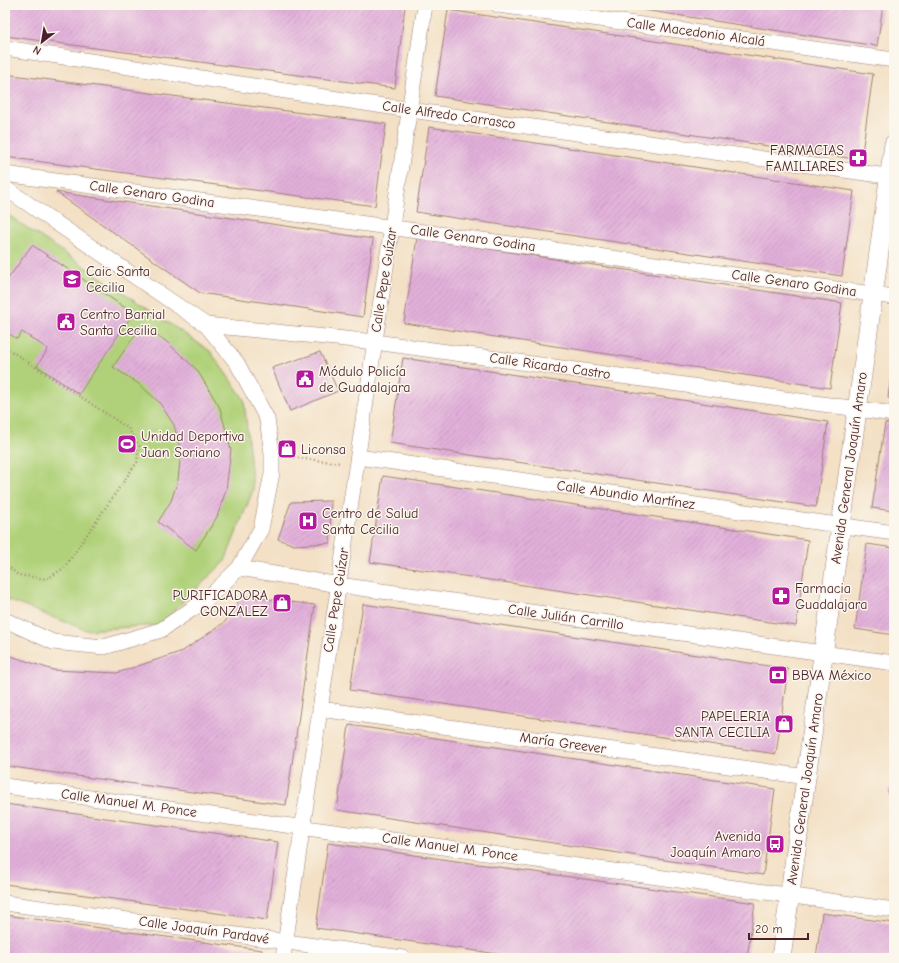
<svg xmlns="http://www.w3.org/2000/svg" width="899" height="963" viewBox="0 0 899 963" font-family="'Comic Neue',sans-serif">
  <defs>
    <pattern id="building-hatch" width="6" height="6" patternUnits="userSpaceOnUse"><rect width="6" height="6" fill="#e2b0da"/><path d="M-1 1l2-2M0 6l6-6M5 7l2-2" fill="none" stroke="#c397bb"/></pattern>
  </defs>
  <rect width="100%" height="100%" fill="#fbf7ec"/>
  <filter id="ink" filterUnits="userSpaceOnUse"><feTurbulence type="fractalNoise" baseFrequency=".025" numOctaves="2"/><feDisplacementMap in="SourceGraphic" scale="8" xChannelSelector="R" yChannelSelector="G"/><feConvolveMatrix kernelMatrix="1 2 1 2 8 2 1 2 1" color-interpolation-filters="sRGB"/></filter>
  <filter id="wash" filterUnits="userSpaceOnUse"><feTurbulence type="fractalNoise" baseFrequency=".012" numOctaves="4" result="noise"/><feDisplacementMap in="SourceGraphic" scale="16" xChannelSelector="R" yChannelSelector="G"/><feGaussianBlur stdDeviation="0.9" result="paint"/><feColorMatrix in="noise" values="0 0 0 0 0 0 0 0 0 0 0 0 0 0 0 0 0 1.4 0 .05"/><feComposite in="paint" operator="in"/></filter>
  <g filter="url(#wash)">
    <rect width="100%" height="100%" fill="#f3e0c5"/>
    <path fill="#b0d179" stroke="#7d7852" d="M5,213L210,351L244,399L253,490L225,561L159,625L86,630L5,599Z"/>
    <g id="blocks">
      <path fill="url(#building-hatch)" d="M5,5H396L405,6L395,88L5,36Z
        M611,5H883L877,46Z
        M448,10L873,74L861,160L435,96Z
        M5,74L386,124L375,206L5,157Z
        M429,127L854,191L842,276L416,212Z
        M56,192L373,239L363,317L200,293Z
        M417,238L842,303L830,388L404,323Z
        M32,245L133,313L79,394L37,366L48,349L22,332L17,339L5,331V283Z
        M142,325L167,342L197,370L220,408L231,450L226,490L217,517L196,550L158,522L171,501L178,480L181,452L174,425L159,402L139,384L113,367Z
        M320,352L338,391L290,411L272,368Z
        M403,358L828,422L816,507L390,443Z
        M893,361H894V399L888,398Z
        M885,423L894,424V511L872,508Z
        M383,476L808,540L796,626L370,562Z
        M331,501L330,543L294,545L278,539L291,502Z
        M867,544L894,548V635L855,629Z
        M242,596L315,605L286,805L5,766V654L53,670L117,673L183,651L225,622Z
        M363,604L788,669L776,754L350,690Z
        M349,725L775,789L763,875L337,810Z
        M894,783V804L888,791Z
        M5,804L278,842L267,920L5,884Z
        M328,843L755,903L747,958H526L316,928Z
        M822,913L894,923V958H816Z
        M5,915L262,950L261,958H5Z"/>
    </g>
  </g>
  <g filter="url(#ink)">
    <use href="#blocks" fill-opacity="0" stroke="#9e8078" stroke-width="1"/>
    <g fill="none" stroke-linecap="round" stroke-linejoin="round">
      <defs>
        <path id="minor" d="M498,5L894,60
          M5,48L410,110L894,177
          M5,174L894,297
          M5,188L206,325L237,363L267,419L272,454V473L261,529L239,568L207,599L161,630L104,647L53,642L5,620
          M206,325L375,342L894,414
          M358,457L894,533
          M239,568L339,585L894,663
          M320,709L807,777
          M5,786L894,910
          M5,903L403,958
          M283,958L425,5"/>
        <path id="tertiary" d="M781,958L894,144"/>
      </defs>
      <use href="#minor" stroke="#9e8078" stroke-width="16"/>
      <use href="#tertiary" stroke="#9e8078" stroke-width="20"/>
      <path stroke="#9e8078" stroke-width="2.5" stroke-dasharray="1 3" stroke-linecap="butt" d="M5,347L128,428L139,446L137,462L64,568L47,579L18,575L5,564
        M290,457L340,463"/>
      <use href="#minor" stroke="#fff" stroke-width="15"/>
      <use href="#tertiary" stroke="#fff" stroke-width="19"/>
    </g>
  </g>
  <defs>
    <symbol id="pharmacy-square" viewBox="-11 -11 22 22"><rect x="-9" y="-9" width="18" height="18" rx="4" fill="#b5179e" stroke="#fbf7ec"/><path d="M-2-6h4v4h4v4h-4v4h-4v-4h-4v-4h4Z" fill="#fff"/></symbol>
    <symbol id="school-square" viewBox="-11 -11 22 22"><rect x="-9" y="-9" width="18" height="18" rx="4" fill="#b5179e" stroke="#fbf7ec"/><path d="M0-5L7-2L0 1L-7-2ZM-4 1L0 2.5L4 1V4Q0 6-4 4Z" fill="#fff"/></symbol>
    <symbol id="civic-square" viewBox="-11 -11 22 22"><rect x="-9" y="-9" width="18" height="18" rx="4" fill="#b5179e" stroke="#fbf7ec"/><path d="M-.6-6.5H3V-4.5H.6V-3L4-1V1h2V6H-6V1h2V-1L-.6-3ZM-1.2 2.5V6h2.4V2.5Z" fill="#fff"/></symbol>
    <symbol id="stadium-square" viewBox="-11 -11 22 22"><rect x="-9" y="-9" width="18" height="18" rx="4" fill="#b5179e" stroke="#fbf7ec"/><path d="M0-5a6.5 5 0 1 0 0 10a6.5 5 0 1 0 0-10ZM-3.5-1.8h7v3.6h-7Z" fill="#fff"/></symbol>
    <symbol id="shop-square" viewBox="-11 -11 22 22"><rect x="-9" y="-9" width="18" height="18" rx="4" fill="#b5179e" stroke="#fbf7ec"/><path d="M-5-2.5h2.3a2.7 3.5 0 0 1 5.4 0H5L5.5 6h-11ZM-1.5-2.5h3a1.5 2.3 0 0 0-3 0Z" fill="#fff"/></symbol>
    <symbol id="hospital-square" viewBox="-11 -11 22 22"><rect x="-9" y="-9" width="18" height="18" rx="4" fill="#b5179e" stroke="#fbf7ec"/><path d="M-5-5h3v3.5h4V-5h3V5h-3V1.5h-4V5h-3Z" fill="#fff"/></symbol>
    <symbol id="bank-square" viewBox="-11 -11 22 22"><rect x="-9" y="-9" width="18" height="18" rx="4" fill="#b5179e" stroke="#fbf7ec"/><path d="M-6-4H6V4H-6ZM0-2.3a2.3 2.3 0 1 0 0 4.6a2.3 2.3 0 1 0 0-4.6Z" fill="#fff"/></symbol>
    <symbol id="bus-square" viewBox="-11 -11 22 22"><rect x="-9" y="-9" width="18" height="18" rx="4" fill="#b5179e" stroke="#fbf7ec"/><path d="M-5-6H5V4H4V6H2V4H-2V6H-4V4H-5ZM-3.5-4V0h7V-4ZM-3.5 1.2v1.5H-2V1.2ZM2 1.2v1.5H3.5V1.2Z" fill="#fff"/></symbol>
  </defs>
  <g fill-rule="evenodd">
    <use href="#pharmacy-square" x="847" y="147" width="22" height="22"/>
    <use href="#school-square" x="61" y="268" width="22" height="22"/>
    <use href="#civic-square" x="55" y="311" width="22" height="22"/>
    <use href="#civic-square" x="294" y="368" width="22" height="22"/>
    <use href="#stadium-square" x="116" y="433" width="22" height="22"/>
    <use href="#shop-square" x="276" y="438" width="22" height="22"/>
    <use href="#hospital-square" x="297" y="510" width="22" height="22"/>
    <use href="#pharmacy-square" x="770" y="585" width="22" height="22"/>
    <use href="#shop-square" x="271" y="592" width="22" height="22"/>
    <use href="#bank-square" x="767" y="664" width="22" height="22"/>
    <use href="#shop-square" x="773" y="713" width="22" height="22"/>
    <use href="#bus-square" x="764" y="833" width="22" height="22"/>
  </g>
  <g text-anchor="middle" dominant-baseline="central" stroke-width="3" stroke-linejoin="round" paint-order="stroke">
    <g font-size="14" fill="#4a1f2b" stroke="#fbf7ec">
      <text transform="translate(696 32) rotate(8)">Calle Macedonio Alcalá</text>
      <text transform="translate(449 115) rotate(8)">Calle Alfredo Carrasco</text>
      <text transform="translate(152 194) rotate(8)">Calle Genaro Godina</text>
      <text transform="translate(473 238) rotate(8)">Calle Genaro Godina</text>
      <text transform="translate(384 280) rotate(-81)">Calle Pepe Guízar</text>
      <text transform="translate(794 283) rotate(8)">Calle Genaro Godina</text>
      <text transform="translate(550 366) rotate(8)">Calle Ricardo Castro</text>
      <text transform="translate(849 468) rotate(-82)">Avenida General Joaquín Amaro</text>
      <text transform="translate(626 495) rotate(8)">Calle Abundio Martínez</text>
      <text transform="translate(336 600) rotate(-81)">Calle Pepe Guízar</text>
      <text transform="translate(566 617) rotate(8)">Calle Julián Carrillo</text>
      <text transform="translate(563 743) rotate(8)">María Greever</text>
      <text transform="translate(805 789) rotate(-82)">Avenida General Joaquín Amaro</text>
      <text transform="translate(129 803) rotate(8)">Calle Manuel M. Ponce</text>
      <text transform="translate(450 847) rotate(8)">Calle Manuel M. Ponce</text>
      <text transform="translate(204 930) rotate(8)">Calle Joaquín Pardavé</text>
    </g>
    <g font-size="14" fill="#4a1f2b" stroke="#fbf7ec" text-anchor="start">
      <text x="844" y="150" text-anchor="end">FARMACIAS<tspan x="844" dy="16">FAMILIARES</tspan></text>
      <text x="86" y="271">Caic Santa<tspan x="86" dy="16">Cecilia</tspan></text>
      <text x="80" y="314">Centro Barrial<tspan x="80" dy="16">Santa Cecilia</tspan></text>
      <text x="319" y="371">Módulo Policía<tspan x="319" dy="16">de Guadalajara</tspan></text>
      <text x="141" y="436">Unidad Deportiva<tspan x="141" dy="16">Juan Soriano</tspan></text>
      <text x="301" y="449">Liconsa</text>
      <text x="322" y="513">Centro de Salud<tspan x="322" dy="16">Santa Cecilia</tspan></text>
      <text x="795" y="588">Farmacia<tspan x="795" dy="16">Guadalajara</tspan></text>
      <text x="268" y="595" text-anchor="end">PURIFICADORA<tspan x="268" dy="16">GONZALEZ</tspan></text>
      <text x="792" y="675">BBVA México</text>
      <text x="770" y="716" text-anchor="end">PAPELERIA<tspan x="770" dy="16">SANTA CECILIA</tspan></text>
      <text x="761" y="836" text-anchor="end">Avenida<tspan x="761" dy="16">Joaquín Amaro</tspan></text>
    </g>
  </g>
  <rect width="899" height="963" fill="none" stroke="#fbf7ec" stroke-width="20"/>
  <g transform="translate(42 42) rotate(211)" stroke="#fbf7ec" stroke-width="3" paint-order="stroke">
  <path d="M0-3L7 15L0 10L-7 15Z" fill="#4a1f2b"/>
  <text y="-6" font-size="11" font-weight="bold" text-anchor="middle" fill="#4a1f2b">N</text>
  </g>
  <path d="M749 933v6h59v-6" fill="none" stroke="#4a1f2b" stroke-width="2"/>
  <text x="755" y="933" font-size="12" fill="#4a1f2b" stroke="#fbf7ec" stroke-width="3" paint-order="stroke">20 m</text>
</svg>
